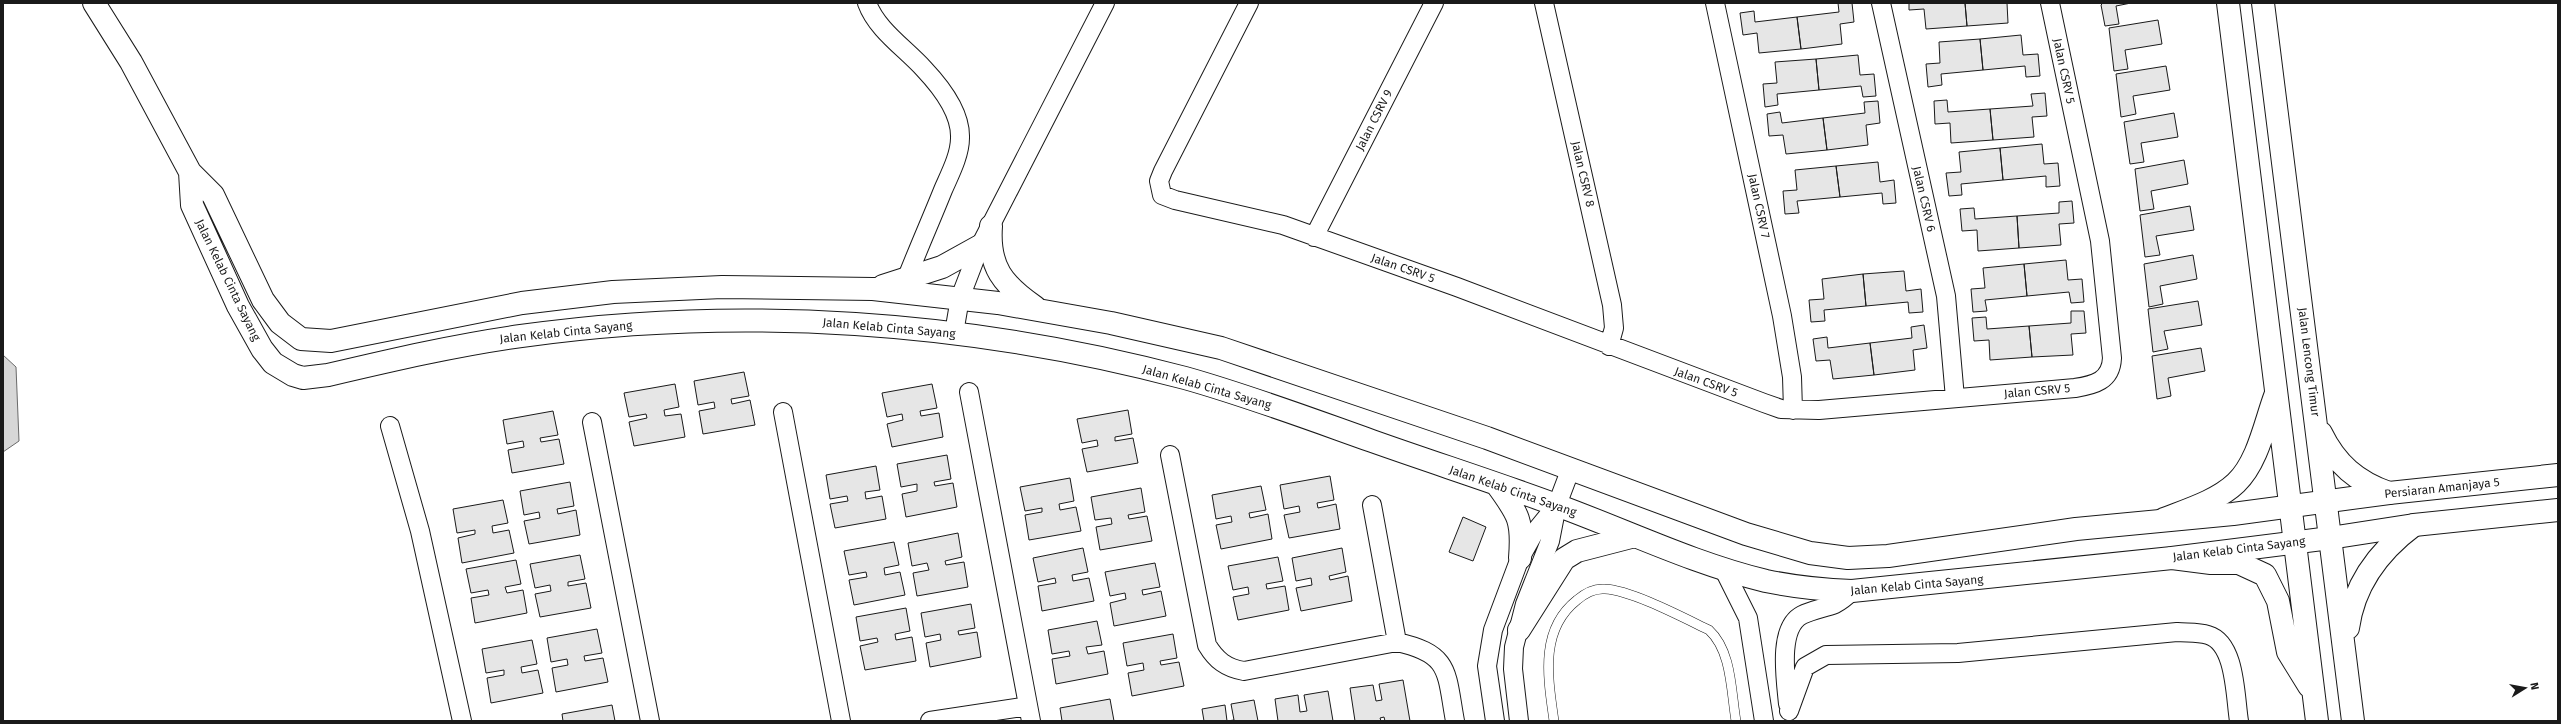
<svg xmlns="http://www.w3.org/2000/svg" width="2561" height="724" viewBox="0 0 2561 724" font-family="'Fira Sans',sans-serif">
  <rect width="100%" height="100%" fill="#fff"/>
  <path fill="#d7d7d7" stroke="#6a6a6a" d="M3,355L16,367L19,441L3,452Z"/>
  <path fill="#e6e6e6" stroke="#1a1a1a" d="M1838,3H1852L1854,22L1840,24L1842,44L1801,49L1797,17L1839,12Z
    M1909,3H1965L1967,26L1926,29L1924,9L1909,10Z
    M1965,3H2007L2008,23L1967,26Z
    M2103,3H2131L2116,6L2119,24L2105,26L2101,5Z
    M1754,11L1755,22L1797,17L1801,49L1759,53L1757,33L1743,35L1740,13Z
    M2158,20L2162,44L2125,50L2128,69L2114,71L2109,28Z
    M2021,35L2023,55L2038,54L2040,76L2026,77L2025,66L1983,70L1980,39Z
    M1980,39L1983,70L1941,74L1942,85L1928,87L1926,64L1940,63L1939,42Z
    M1858,55L1860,75L1874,74L1876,96L1863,97L1861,86L1819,90L1816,59Z
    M1816,59L1819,90L1777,94L1778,105L1765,107L1763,84L1777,83L1775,62Z
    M2166,66L2170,90L2133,96L2136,114L2121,117L2116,74Z
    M2045,93L2047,116L2032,117L2034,137L1993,140L1990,109L2033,106L2031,94Z
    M1947,100L1948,112L1990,109L1993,140L1951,143L1950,123L1935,124L1934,101Z
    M1878,101L1880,123L1866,125L1868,145L1827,150L1823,118L1865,113L1864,102Z
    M1780,112L1782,123L1823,118L1827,150L1786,154L1783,135L1769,136L1767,114Z
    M2174,113L2178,137L2141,143L2144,162L2130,164L2124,122Z
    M2042,144L2044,164L2058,163L2060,186L2046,187V176L2003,180L2000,148Z
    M2000,148L2003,180L1961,184L1962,195L1949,196L1946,173L1961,172L1959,152Z
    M2184,160L2188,184L2151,191L2154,209L2140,211L2135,169Z
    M1878,162L1880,182L1894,180L1896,203L1883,204L1882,193L1840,197L1836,166Z
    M1836,166L1840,197L1797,201L1799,213L1785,214L1783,191L1797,190L1795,170Z
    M2072,201L2074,223L2059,224L2061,245L2019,248L2017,216L2059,213V202Z
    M2190,206L2194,230L2156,236L2160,255L2145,257L2140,215Z
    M1974,208L1975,219L2017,216L2019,248L1978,251L1977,230L1962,231L1960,209Z
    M2193,255L2197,279L2160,286L2163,304L2149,307L2144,264Z
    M2066,260L2068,280L2082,279L2084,302L2071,303L2069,292L2027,296L2024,264Z
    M2024,264L2027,296L1985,300L1987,311L1973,312L1971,289L1985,288L1983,268Z
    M1904,271L1906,291L1921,289L1923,312L1909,313L1908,302L1866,306L1863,274Z
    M1863,274L1866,306L1824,310L1825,321L1811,322L1809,300L1824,299L1822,279Z
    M2198,301L2202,325L2164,331L2168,349L2153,352L2148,309Z
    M2071,311H2084L2086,333L2071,334L2073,355L2032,357L2029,326L2071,323Z
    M1986,317L1987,329L2029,326L2032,357L1990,360L1989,340L1974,341L1972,318Z
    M1924,325L1927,348L1913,350L1915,370L1874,375L1870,343L1912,338L1911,327Z
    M1827,337L1828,348L1870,343L1874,375L1833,379L1830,360L1816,361L1813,339Z
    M2201,348L2205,371L2168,378L2171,396L2157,399L2152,356Z
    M744,372L749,396L731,399L732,404L750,400L755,425L703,434L699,411L715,408L714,402L698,405L694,381Z
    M675,384L679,407L664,410L665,416L681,414L685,437L634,446L629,422L647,418L646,414L629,417L624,393Z
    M932,384L937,408L920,411L921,416L939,413L943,437L892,447L887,424L903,420L902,414L887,417L882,393Z
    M1128,410L1132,434L1115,437V441L1133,438L1138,463L1087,472L1082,449L1098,446L1097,440L1082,443L1077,419Z
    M553,411L558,435L540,438L541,442L559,439L564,464L512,473L508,450L524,447L523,441L507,444L503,420Z
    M947,455L951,479L934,482L935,486L953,483L957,507L906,517L902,494L917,491V484L901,487L897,464Z
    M876,466L880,490L865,492L866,499L882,496L886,519L835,528L830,504L848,501L847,496L830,499L826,475Z
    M1330,476L1334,500L1317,503L1318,508L1336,504L1340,529L1289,538L1284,515L1300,512L1299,506L1284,509L1280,485Z
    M1070,478L1074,501L1059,504L1060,510L1076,507L1081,531L1029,540L1025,515L1042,512V508L1025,511L1020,487Z
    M570,482L574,506L557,509L558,514L576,510L580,535L529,544L524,521L540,518L539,512L524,515L520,491Z
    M1261,486L1266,510L1249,513L1250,518L1268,514L1272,539L1221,549L1216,525L1232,522L1231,516L1216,519L1212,495Z
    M1141,488L1145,512L1128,515L1129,519L1147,516L1152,541L1100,550L1096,527L1112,524L1111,518L1095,520L1091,497Z
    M503,500L508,523L492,526L493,533L509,530L514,553L462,563L458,538L475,534V530L457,533L453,509Z
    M1463,517L1486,527L1473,561L1449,552Z
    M958,533L962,557L945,561L946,565L964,562L968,587L917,596L913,573L929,570L927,563L912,566L908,543Z
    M894,542L899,565L884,568L885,575L900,572L905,595L854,605L849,580L867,577L866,572L849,575L844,551Z
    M1083,548L1088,572L1072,575L1073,581L1089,578L1094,601L1042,611L1038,586L1056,583L1055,578L1038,582L1033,558Z
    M1342,548L1346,572L1329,576L1330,580L1348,576L1352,601L1301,611L1296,588L1312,585L1311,578L1296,581L1292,558Z
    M580,555L585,579L568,582V586L586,583L591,608L540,617L535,594L551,591L550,585L535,588L530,564Z
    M1278,557L1283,581L1266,584L1267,589L1285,586L1289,610L1238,620L1233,597L1249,594L1248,587L1233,590L1228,566Z
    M516,560L521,584L505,587L507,593L523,590L527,613L475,623L471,598L489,595L488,590L471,593L466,569Z
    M1155,563L1160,587L1142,590L1143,595L1161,591L1166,616L1114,626L1110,603L1126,599L1125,593L1110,596L1105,572Z
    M971,604L975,628L958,631L959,635L977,632L981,657L930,667L926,643L941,640L940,634L925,637L921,613Z
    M906,608L910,631L895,634L896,640L912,637L916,661L865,670L860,646L878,642L877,638L860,641L856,617Z
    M1097,621L1102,645L1086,647L1088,654L1104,651L1108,674L1056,684L1052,659L1070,656L1069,651L1052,654L1048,630Z
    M597,629L602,653L584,656L585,661L603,658L608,682L556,692L552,668L568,665L567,659L551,662L547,638Z
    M1173,634L1177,658L1160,661L1161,665L1179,662L1184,686L1132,696L1128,673L1144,670L1143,663L1127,666L1123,643Z
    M532,640L537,664L521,667L522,673L538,670L543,693L491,703L487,678L504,675V670L486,673L482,649Z
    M1403,680L1410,721H1385L1384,717L1380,718L1381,721H1355L1350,688L1373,685L1376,701L1382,700L1379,684Z
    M1328,691L1333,721H1278L1275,699L1298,695L1300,712L1307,711L1304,695Z
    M1110,699L1114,721H1062L1060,708Z
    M1254,700L1258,721H1204L1202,709L1225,705L1227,721L1234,720L1231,704Z
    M612,705L615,721H563L562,714Z"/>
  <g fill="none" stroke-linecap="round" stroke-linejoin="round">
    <defs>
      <path id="lane" d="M1554,721C1548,678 1539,630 1577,600C1585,593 1594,588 1605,589C1631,590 1684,618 1709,630C1732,651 1731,692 1736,721"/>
      <path id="street" d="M867,3C877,30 905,48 924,69C941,87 961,113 960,138C960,155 950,174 943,190C931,220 918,249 906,280
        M1249,3L1163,171L1159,181L1162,195L1175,200L1283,225L1457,287L1764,403L1781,409L1819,410L2075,388C2094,385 2111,381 2112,358L2100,241L2050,3
        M1544,3L1612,305L1614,328L1609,346
        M1715,3L1782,316L1792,377L1793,410
        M1881,3L1946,296L1955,398
        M1314,237L1434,3
        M954,333L960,298L980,246L1105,3
        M969,392L1031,721
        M783,412L841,721
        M592,422L650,721
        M390,426L420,531L462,721
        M1170,455L1207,645C1216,660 1226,668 1244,671L1397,642C1451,654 1446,672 1455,721
        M1372,505L1397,642
        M1723,568L1748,618L1764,721
        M1788,704C1786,681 1777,628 1802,615C1812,610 1824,608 1835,604C1841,601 1847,596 1852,591
        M1789,711L1805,667L1826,655L1958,653L2177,632C2187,633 2198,632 2208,635C2236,643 2235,697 2239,721
        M930,721L1028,706
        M1495,721L1487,666L1493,630L1520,558L1534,533L1556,506
        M1519,721L1513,669L1514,647L1525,604L1550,541L1557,505L1571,468"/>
      <path id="secondary" d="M94,3L131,62L190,172L213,195L263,300L280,323L301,339L331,341L522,303L613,292L722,287L873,289L998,303L1111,323L1221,348L1487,438L1746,534L1810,553L1848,558L1888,556L2076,529L2233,514L2389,493L2558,475
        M190,172L192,205L238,306L262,349L273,363L293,375L303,378L328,375C392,360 456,345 521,336C741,305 971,321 1185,378C1249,396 1310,419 1372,441C1434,463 1497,483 1559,506C1627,531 1695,564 1766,581C1795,587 1823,590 1852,591L2172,558L2330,538L2414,525L2558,510
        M991,226C988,267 1003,285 1035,307
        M883,286L942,267L980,246
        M1497,485C1519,515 1523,521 1520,558
        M1519,630L1564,559L1577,551L1635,536"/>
      <path id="highway" d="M2228,3L2317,721
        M2263,3L2353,721
        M2321,433C2336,464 2357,482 2389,493
        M2164,519C2187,510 2217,501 2236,483C2258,462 2265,423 2275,396
        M2172,558L2211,563H2239L2265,575L2278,601L2288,652L2309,686
        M2348,628C2354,584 2379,551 2414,525"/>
    </defs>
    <use href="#lane" stroke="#1a1a1a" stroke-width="10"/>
    <use href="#street" stroke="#1a1a1a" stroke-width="20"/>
    <use href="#secondary" stroke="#1a1a1a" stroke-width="24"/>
    <use href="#highway" stroke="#1a1a1a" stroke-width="24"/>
    <use href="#lane" stroke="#fff" stroke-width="9"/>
    <use href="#street" stroke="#fff" stroke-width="18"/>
    <use href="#secondary" stroke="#fff" stroke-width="22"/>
    <use href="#highway" stroke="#fff" stroke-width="22"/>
  </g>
  <g text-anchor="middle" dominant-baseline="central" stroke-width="3" stroke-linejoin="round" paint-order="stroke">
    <g font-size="12" fill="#1a1a1a" stroke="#fff">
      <text transform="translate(2064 71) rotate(78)">Jalan CSRV 5</text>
      <text transform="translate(1374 120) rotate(-63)">Jalan CSRV 9</text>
      <text transform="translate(1583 174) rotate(77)">Jalan CSRV 8</text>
      <text transform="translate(1924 199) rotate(77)">Jalan CSRV 6</text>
      <text transform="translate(1759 206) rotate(78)">Jalan CSRV 7</text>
      <text transform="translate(1403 268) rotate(19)">Jalan CSRV 5</text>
      <text transform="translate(228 280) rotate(64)">Jalan Kelab Cinta Sayang</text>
      <text transform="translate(889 328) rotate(5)">Jalan Kelab Cinta Sayang</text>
      <text transform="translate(566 332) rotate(-6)">Jalan Kelab Cinta Sayang</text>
      <text transform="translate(2309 362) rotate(83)">Jalan Lencong Timur</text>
      <text transform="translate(1706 382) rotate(20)">Jalan CSRV 5</text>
      <text transform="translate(1207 387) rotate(16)">Jalan Kelab Cinta Sayang</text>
      <text transform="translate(2037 391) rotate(-5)">Jalan CSRV 5</text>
      <text transform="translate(2442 488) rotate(-6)">Persiaran Amanjaya 5</text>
      <text transform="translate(1513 491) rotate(19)">Jalan Kelab Cinta Sayang</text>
      <text transform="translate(2239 549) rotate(-7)">Jalan Kelab Cinta Sayang</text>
      <text transform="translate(1917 585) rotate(-5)">Jalan Kelab Cinta Sayang</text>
    </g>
  </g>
  <rect width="2561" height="724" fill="none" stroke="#1a1a1a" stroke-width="8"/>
  <g transform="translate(2525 688) rotate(79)" stroke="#ffffff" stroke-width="3" paint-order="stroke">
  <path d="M0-3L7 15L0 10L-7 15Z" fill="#1a1a1a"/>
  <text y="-6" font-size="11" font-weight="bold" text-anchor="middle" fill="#1a1a1a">N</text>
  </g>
</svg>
